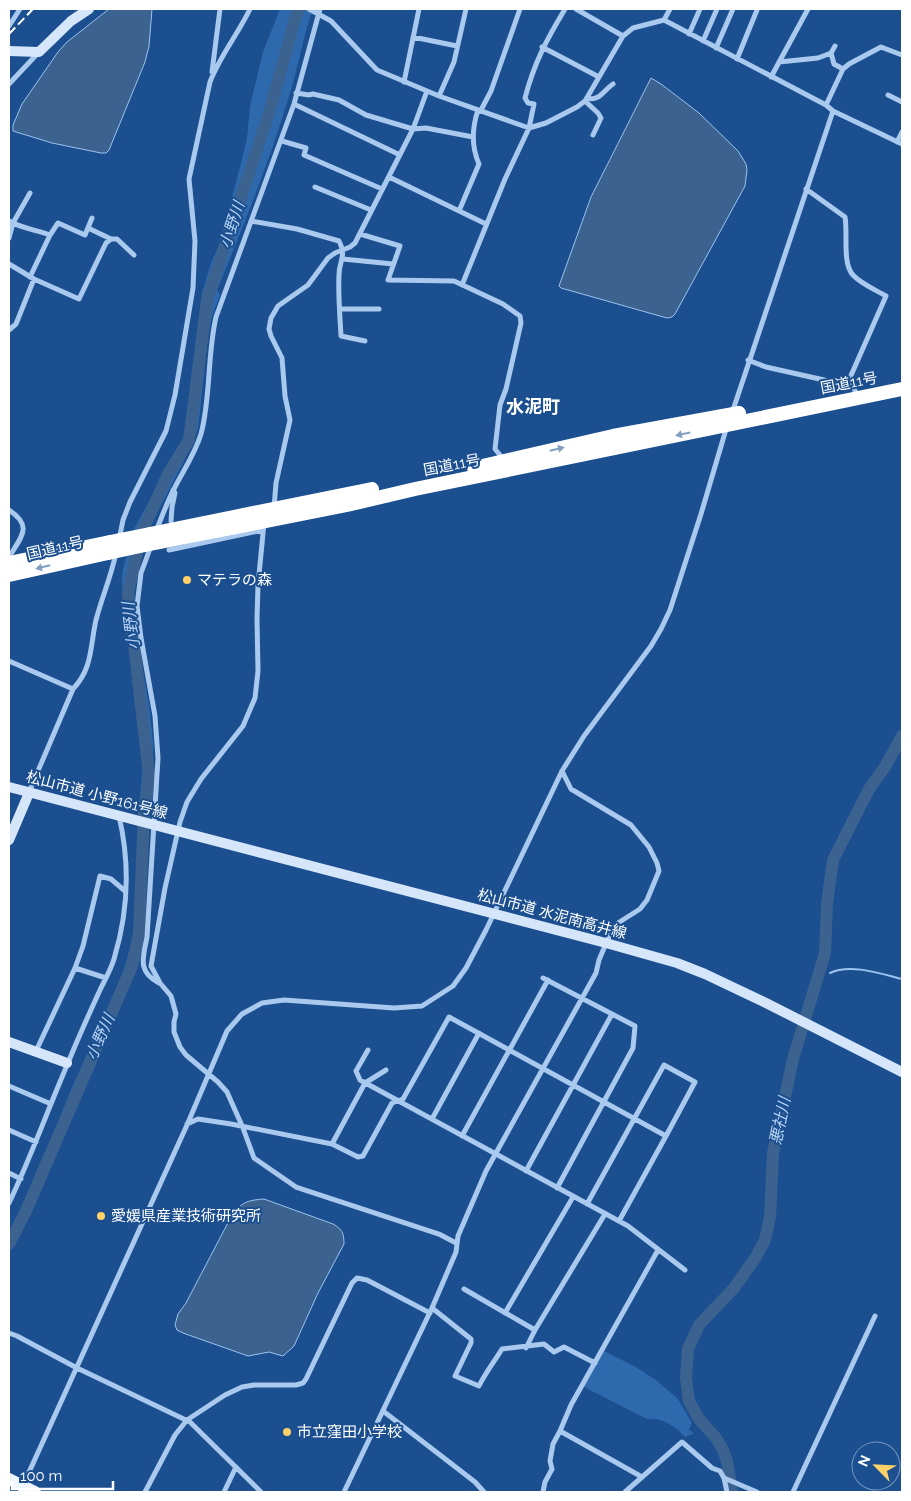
<svg xmlns="http://www.w3.org/2000/svg" width="911" height="1501" viewBox="0 0 911 1501" font-family="Raleway,'Noto Sans JP',sans-serif">
  <rect width="100%" height="100%" fill="#1b4f8f"/>
  <path fill="#2e69ad" d="M280,9H313C303,36 299,65 290,93C270,160 244,225 217,290L220,295L212,316L208,336L198,429L187,455L152,523L138,558L136,574L133,615L149,705L153,741V798L150,805L142,949L139,962L84,1083L43,1183L9,1253V1233L40,1167L71,1090L122,975L133,939L137,908L141,805L140,796L143,763L139,706L136,698L138,697L124,616L122,579L123,569L135,527L188,431L191,413L195,348L202,293L211,263L220,243L241,163L247,138L250,106L263,52Z
    M604,1351L634,1366L656,1380L678,1399L692,1423L689,1430L693,1432V1434L685,1437C676,1426 661,1417 647,1419L584,1387Z"/>
  <path fill="#3c6290" stroke="#9cc4f0" d="M109,9H152L149,46L145,62L109,150L106,153H101L52,143L13,131V125L22,104L58,52L67,42Z
    M651,78L661,84L699,113L738,151L746,164L747,170L745,186L675,314L672,317L667,318L561,288L559,286L591,197Z
    M264,1199L333,1224C342,1229 344,1233 344,1244L318,1293L294,1346L283,1356L269,1352L248,1356L183,1333L177,1330L175,1325L178,1314L186,1303L232,1215C241,1202 249,1200 264,1199Z"/>
  <g fill="none" stroke-linecap="round" stroke-linejoin="round">
    <path stroke="#9cc4f0" stroke-width="2" d="M830,973C850,963 882,974 902,979"/>
    <path stroke="#3c6290" stroke-width="12" d="M9,1244L25,1213L132,966L139,933L144,813L149,775L128,593L141,534L168,474L189,440L207,300L270,110L295,19L299,9
      M732,1492L727,1461L723,1450L716,1438L699,1419L689,1401L686,1378L688,1349L699,1325L734,1288L756,1257L765,1240L770,1217L773,1153L793,1059L825,953L827,904L833,860L869,789L885,767L902,736"/>
    <path stroke="#a9c9ee" stroke-width="5" d="M309,9L331,21L377,70L439,96L529,128L546,123L577,107L585,101L623,36L633,28L664,20L826,105L833,111L902,144
      M576,9L623,36
      M664,20L670,9
      M9,26L20,9
      M689,34L700,9
      M413,37L457,46
      M703,41L717,9
      M542,47L599,77
      M716,48L733,9
      M831,53L835,46
      M737,59L757,10
      M779,62L818,58L831,53L834,64L843,69
      M212,72L220,9
      M771,77L808,9
      M404,82L419,9
      M9,84L39,52
      M296,93L309,95L313,94L339,100L366,115L413,129L426,128L473,137
      M888,95L902,102
      M439,96L454,62L466,9
      M587,98C599,102 604,90 613,84
      M585,101L598,113L601,118L593,135
      M294,104L400,155
      M826,105L843,69L849,64L881,47L902,55
      M481,110L491,91L520,9
      M282,141L306,148L304,155L382,189
      M897,142L902,132
      M389,177L486,224
      M315,187L371,210
      M806,189L845,217C848,233 842,263 853,275C861,284 876,290 886,296L849,380L858,396
      M459,211L479,164C471,146 472,128 478,110
      M9,221C21,228 36,230 50,235
      M251,221L297,229L339,241C347,257 339,260 339,275C338,295 340,316 341,336L365,341
      M88,228L111,239
      M360,234L400,246L388,280L454,281L503,304L520,316L521,323L506,389L500,405L495,449L504,460
      M9,238L13,223L30,193
      M343,259L393,264
      M9,264L34,279L79,299L106,243L111,239H117L134,255
      M30,277L50,235L58,223L85,235L92,218
      M462,285L505,179L529,128L534,104L528,103L525,98C534,63 547,39 565,9
      M340,309H379
      M9,330L16,324L34,279
      M748,360L766,367L833,382L849,380
      M732,413L833,111
      M274,508L276,483L290,420L285,396L282,358L271,336L269,329L271,318L278,306L308,285L328,258L335,253L350,247L355,243L413,129L427,91
      M9,510C33,526 22,536 9,557
      M171,521L172,507L175,493L173,490
      M264,523L258,585L257,619L258,671L255,698L243,726L201,779L187,802L180,822L165,888L151,966L160,983L171,996L176,1014L174,1022V1032L180,1047L186,1055L218,1082L227,1092L243,1128L254,1158L296,1187L439,1234L456,1243
      M156,531C162,517 167,502 174,489C183,471 195,454 201,434C211,397 207,356 216,317L294,104L320,9
      M119,540L123,520L130,502L166,431L175,395L193,288L195,241L189,179L210,82C220,56 238,34 250,9
      M151,546L141,573L137,606L141,638L155,716L158,758L147,937C143,958 137,971 159,983
      M169,550L263,530
      M9,661L73,689
      M29,792L73,689C93,668 90,646 96,620C102,597 111,577 116,553
      M75,968L106,978
      M543,978L635,1026L633,1048L557,1188
      M368,1050L356,1071L360,1080L628,1226L685,1270
      M36,1051L75,968L83,946L100,876L111,879L125,891
      M9,1086L51,1104
      M432,1119L479,1033
      M187,1124L198,1119L231,1124L332,1144L358,1157L363,1156L392,1103L403,1099L449,1017L666,1136L619,1221
      M9,1130L36,1142
      M462,1136L548,980
      M332,1144L365,1083L386,1070
      M526,1171L612,1014
      M9,1173L21,1179
      M9,1203C31,1157 48,1109 68,1063C78,1038 89,1014 100,990C105,980 111,969 114,959C128,913 130,863 119,816
      M587,1204L664,1065L695,1082L666,1136
      M464,1289L535,1330L605,1214
      M432,1308L471,1339V1343L455,1376L479,1386C486,1372 494,1362 502,1349L544,1344L554,1352L564,1347L595,1363
      M505,1313L573,1197
      M9,1333L17,1336L77,1368L190,1422L261,1492
      M526,1348L535,1330
      M383,1411L475,1482L484,1492
      M560,1431L642,1477
      M724,1478L727,1492
      M20,1492L187,1125L227,1031L242,1014L262,1003L284,1000L394,1008L422,1006L453,986L466,968L486,930L562,771L584,736L651,646L661,629L670,610L701,514L727,426
      M145,1492L175,1435L187,1420L225,1395L242,1387L254,1385H296L303,1383L306,1379L352,1283L357,1278L367,1280L430,1313
      M224,1492L236,1467
      M344,1492L432,1308L456,1252L458,1236L486,1171L596,973L599,960L610,934L618,923L640,909L647,900L659,871L657,863L649,847L631,825L571,789L562,771
      M543,1492L545,1482L552,1469L550,1461L553,1444L560,1431L571,1405L658,1250
      M625,1492L682,1442L712,1468L720,1471L724,1478L757,1492
      M793,1492L875,1316"/>
    <path stroke="#d6e6fa" stroke-width="10" d="M9,51L39,52L71,21L89,9
      M9,787L606,943L677,963L705,974L766,1003L902,1072
      M9,840L29,793
      M9,1042L67,1063"/>
    <path stroke="#f0f6ff" stroke-width="12" d="M9,1479L35,1492"/>
    <path stroke="#fff" stroke-width="14" d="M474,468L613,436L739,413
      M150,534L372,489
      M145,545L347,505L415,489L902,389
      M9,563L110,542
      M9,575L108,553"/>
    <path stroke="#fff" stroke-width="2" stroke-dasharray="9 4" stroke-linecap="butt" d="M9,34L33,9"/>
    <path stroke="#fff" stroke-width="14" d="M110,542L150,534
      M108,553L145,545"/>
  </g>
  <defs><path id="oneway-solid" d="M-6-.8H1V-3.2L6.5 0L1 3.2V.8H-6Z" transform="scale(1.25)"/></defs>
  <g fill="#829ec1">
    <use href="#oneway-solid" transform="translate(683 434) rotate(168)"/>
    <use href="#oneway-solid" transform="translate(557 449) rotate(-13)"/>
    <use href="#oneway-solid" transform="translate(43 567) rotate(166)"/>
  </g>
  <g fill="#ffd166" stroke="#1b4f8f" stroke-width="2">
    <circle cx="187" cy="580" r="5"/>
    <circle cx="101" cy="1216" r="5"/>
    <circle cx="287" cy="1432" r="5"/>
  </g>
  <g text-anchor="middle" dominant-baseline="central" stroke-width="4" stroke-linejoin="round" paint-order="stroke">
    <g font-size="15" fill="#fff" stroke="#1b4f8f">
      <text transform="translate(849 383) rotate(-11)">国道11号</text>
      <text transform="translate(452 465) rotate(-11)">国道11号</text>
      <text transform="translate(55 548) rotate(-13)">国道11号</text>
      <text transform="translate(97 795) rotate(15)">松山市道 小野161号線</text>
      <text transform="translate(552 914) rotate(15)">松山市道 水泥南高井線</text>
    </g>
    <g font-size="15" fill="#fff" stroke="#1b4f8f" text-anchor="start">
      <text x="197" y="580">マテラの森</text>
      <text x="111" y="1216">愛媛県産業技術研究所</text>
      <text x="297" y="1432">市立窪田小学校</text>
    </g>
    <g font-size="16" font-style="italic" fill="#b5d3f5" stroke="#1b4f8f">
      <text transform="translate(232 225) rotate(-72)">小野川</text>
      <text transform="translate(131 626) rotate(-97)">小野川</text>
      <text transform="translate(100 1037) rotate(-66)">小野川</text>
      <text transform="translate(780 1121) rotate(-78)">悪社川</text>
    </g>
    <g font-size="18" font-weight="bold" fill="#fff" stroke="#1b4f8f">
      <text x="533" y="406">水泥町</text>
    </g>
  </g>
  <rect width="911" height="1501" fill="none" stroke="#ffffff" stroke-width="20"/>
  <g transform="translate(876 1466) rotate(294)"><circle r="24" fill="#1b4f8f" stroke="#7695bc"/>
  <path d="M0-4L9 19L0 12L-9 19Z" fill="#ffd166"/>
  <text y="-8" font-size="14" font-weight="bold" text-anchor="middle" fill="#ffffff">N</text>
  </g>
  <path d="M12 1481v8h101v-8" fill="none" stroke="#ffffff" stroke-width="2.5"/>
  <text x="20" y="1481" font-size="15" fill="#ffffff" stroke="#1b4f8f" stroke-width="4" paint-order="stroke">100 m</text>
</svg>
